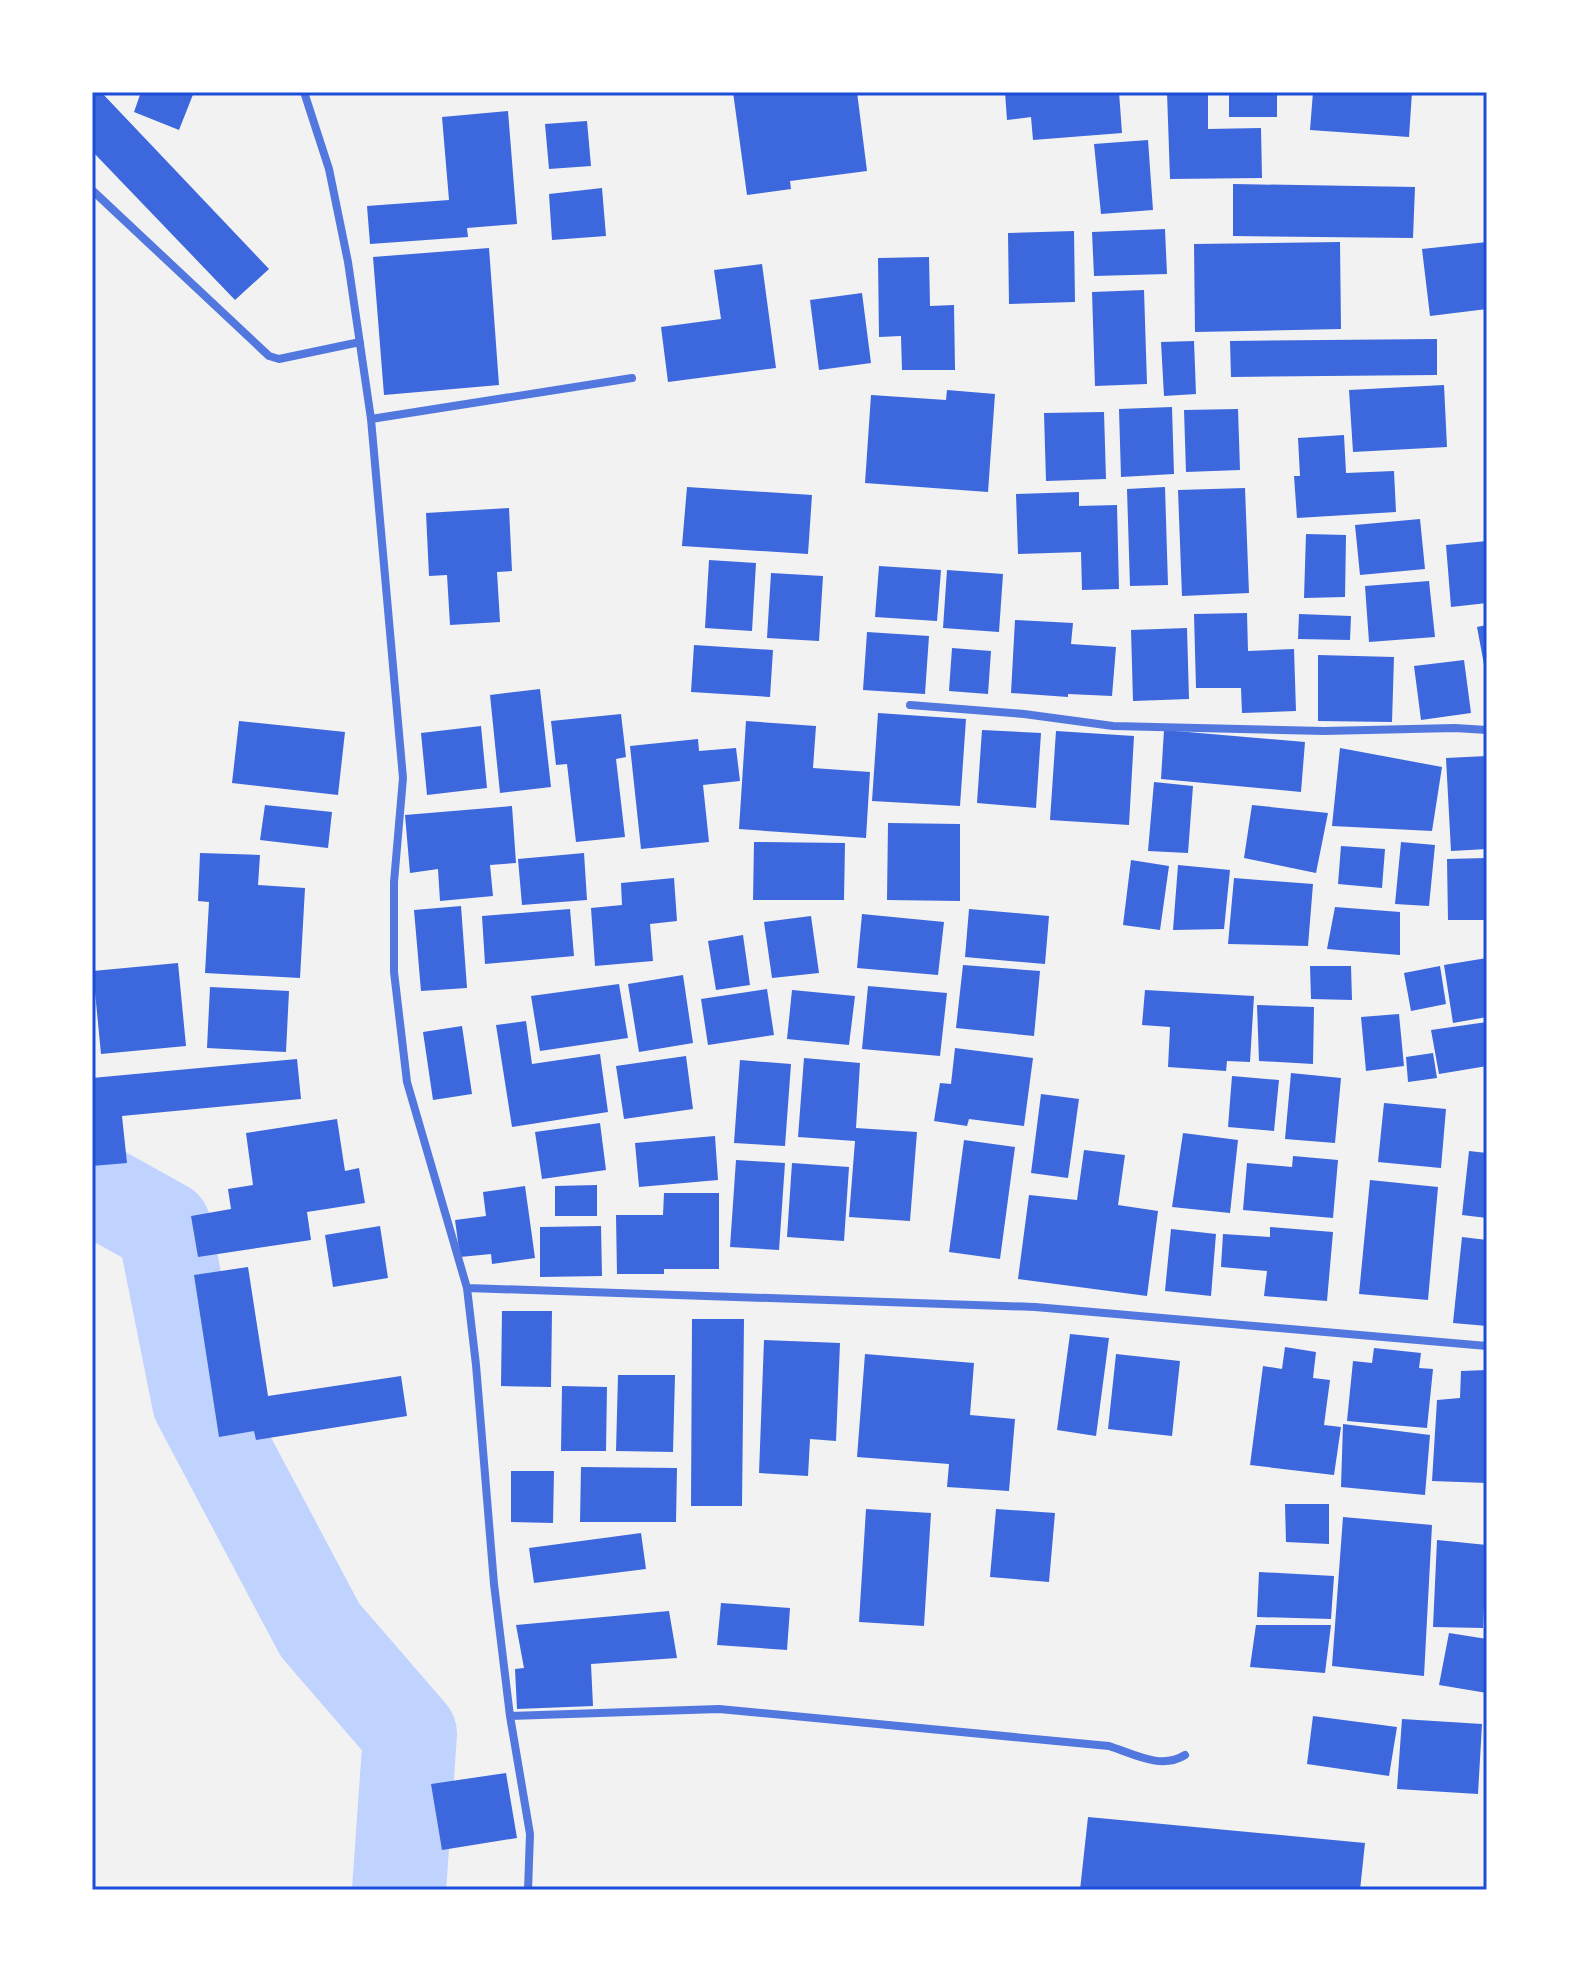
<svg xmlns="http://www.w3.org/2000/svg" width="1579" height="1982" viewBox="0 0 1579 1982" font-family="Manrope,sans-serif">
  <rect width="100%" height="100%" fill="#f2f2f2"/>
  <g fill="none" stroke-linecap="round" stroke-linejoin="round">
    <path stroke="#bfd3fe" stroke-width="94" d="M92,1187L164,1227L199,1402L320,1630L410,1734L399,1890"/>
  </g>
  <path fill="#3d67dc" d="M92,92H101L269,269L235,300L92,151Z
    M141,92H194L179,130L134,112Z
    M733,92H857L867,171L790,181L791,189L747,195Z
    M1005,92H1119L1122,133L1033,140L1031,117L1007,120Z
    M1167,92H1208V129L1261,128L1262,178L1170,179Z
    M1229,92H1277V117H1229Z
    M1313,92H1412L1409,137L1310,130Z
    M508,111L517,224L467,228L468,237L370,244L367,206L449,200L442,117Z
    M587,121L591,166L549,169L545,124Z
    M1148,140L1153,210L1101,214L1094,144Z
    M1233,184L1415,187L1413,238L1233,236Z
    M602,188L606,236L552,240L549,194Z
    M1165,229L1167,274L1094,276L1092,232Z
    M1074,231L1075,302L1009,304L1008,233Z
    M1340,242L1341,329L1195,332L1194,244Z
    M1487,242V309L1430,316L1422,249Z
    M489,248L499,385L384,395L373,257Z
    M929,257L930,306L954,305L955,370H902L901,336L879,337L878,258Z
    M762,264L776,368L668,382L661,327L721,319L714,270Z
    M1144,290L1147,384L1095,386L1092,292Z
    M862,293L871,363L819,370L810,300Z
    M1437,339V375L1231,377L1230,341Z
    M1194,341L1196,394L1164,396L1161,342Z
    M1444,385L1447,447L1353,452L1349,390Z
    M947,390L995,394L988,492L865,483L871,395L946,400Z
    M1172,407L1174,474L1121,477L1119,409Z
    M1238,409L1240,470L1186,472L1184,410Z
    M1104,412L1106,479L1046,481L1044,413Z
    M1344,435L1346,473L1394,471L1396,512L1297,518L1294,476H1300L1298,438Z
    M687,487L812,495L808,554L682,546Z
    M1165,487L1168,585L1130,586L1127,489Z
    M1245,488L1249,593L1182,596L1178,490Z
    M1079,492V506L1117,505L1119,589L1082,590L1081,552L1018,554L1016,494Z
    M509,508L512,571L497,572L500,622L450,625L447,575L429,576L426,513Z
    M1420,519L1425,569L1360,575L1355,525Z
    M1306,534L1346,535L1345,597L1304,598Z
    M1487,541V603L1451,607L1446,545Z
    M709,560L756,563L752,631L705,628Z
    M879,566L941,570L937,621L875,617Z
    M947,570L1003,574L999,632L943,628Z
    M771,573L823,576L819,641L767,638Z
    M1429,581L1435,637L1369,642L1365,586Z
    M1247,613L1248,651L1294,649L1296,711L1242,713L1241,688H1196L1194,614Z
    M1299,614L1351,616L1350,640L1298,639Z
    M1015,620L1073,623L1071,644L1116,647L1112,696L1068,694V697L1011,693Z
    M1487,625V670H1485L1477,627Z
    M1187,628L1189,699L1133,701L1131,630Z
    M867,632L929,636L925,694L863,690Z
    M694,645L773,650L770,697L691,692Z
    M952,648L991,651L988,694L949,691Z
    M1318,655L1394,657L1392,722L1318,721Z
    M1464,660L1471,713L1421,720L1414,666Z
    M540,689L551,787L500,793L490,695Z
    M878,713L966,719L960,806L872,801Z
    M621,714L626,757L616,759L625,837L576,842L567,764L556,765L551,721Z
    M239,721L345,732L338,795L232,783Z
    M746,721L816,726L813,768L870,772L866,838L739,829Z
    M481,726L487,788L427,795L421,733Z
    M982,730L1041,733L1036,808L977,803Z
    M1164,730L1305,742L1301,792L1161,779Z
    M1056,731L1134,736L1129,825L1050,820Z
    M698,739L699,751L736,748L740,781L703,785L709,842L641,849L630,746Z
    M1340,748L1442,767L1432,831L1332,826Z
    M1487,756V849L1451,851L1446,758Z
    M1154,782L1193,786L1188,853L1148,851Z
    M265,805L332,812L328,848L260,840Z
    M1252,805L1328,813L1316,873L1244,858Z
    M512,806L516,863L490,865L493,896L440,901L438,869L410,873L405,815Z
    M888,823L960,824V901L887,900Z
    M754,842L845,843L844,900H753Z
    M1401,842L1435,845L1429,906L1395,904Z
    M1341,846L1385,849L1382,888L1338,884Z
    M200,853L260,855L258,885L305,888L300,978L205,973L209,902L198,901Z
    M584,853L587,900L522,905L518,859Z
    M1487,858V920H1448L1447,859Z
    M1131,860L1169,866L1160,930L1123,925Z
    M1178,865L1230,870L1224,929L1173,930Z
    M674,878L677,921L650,924L653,961L595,966L591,908L622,905L621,883Z
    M1234,878L1313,884L1308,946L1228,944Z
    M461,906L467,988L421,991L414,910Z
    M1335,907L1400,912V955L1327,949Z
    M570,909L574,956L485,964L482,916Z
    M969,909L1049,916L1045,964L965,957Z
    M862,914L944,922L938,975L857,968Z
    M811,916L819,973L772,978L764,922Z
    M743,935L750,985L716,990L708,941Z
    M1487,958V1017L1453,1023L1444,965Z
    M178,963L186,1046L101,1054L93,971Z
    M963,965L1040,971L1034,1036L956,1028Z
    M1310,966H1351L1352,1000L1311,999Z
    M1440,966L1446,1004L1411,1011L1404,973Z
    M683,975L693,1043L639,1052L628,984Z
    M619,984L628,1038L540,1051L531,996Z
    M868,986L947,993L940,1056L862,1049Z
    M210,987L289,991L286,1052L207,1048Z
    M767,989L774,1035L708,1045L701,999Z
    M792,990L855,996L849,1045L787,1039Z
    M1145,990L1254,996L1250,1062L1227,1061L1226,1071L1168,1067L1170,1027L1142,1025Z
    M1257,1005L1314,1007L1313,1064L1259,1061Z
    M1399,1014L1404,1066L1366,1071L1361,1017Z
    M526,1021L532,1064L600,1054L608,1112L512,1127L496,1025Z
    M1487,1022V1066L1439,1074L1431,1030Z
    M462,1026L472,1094L433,1100L423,1032Z
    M955,1048L1033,1058L1024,1126L969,1119L967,1126L934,1121L940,1083L951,1084Z
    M1433,1053L1437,1078L1408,1082L1406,1057Z
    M686,1056L693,1109L624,1119L616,1066Z
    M804,1058L860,1063L856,1128L917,1132L910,1221L849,1217L855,1141L798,1137Z
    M297,1059L301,1099L122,1116L127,1163L92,1166V1078Z
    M740,1060L791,1064L785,1146L734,1143Z
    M1291,1073L1341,1078L1335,1143L1285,1139Z
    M1232,1076L1279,1080L1274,1131L1228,1127Z
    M1041,1094L1079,1099L1068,1178L1031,1173Z
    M1384,1103L1446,1109L1441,1168L1378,1162Z
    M337,1119L345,1171L359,1168L365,1203L307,1212L311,1240L198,1257L191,1216L231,1209L228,1189L253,1185L246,1133Z
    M600,1123L606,1170L542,1179L535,1132Z
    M1183,1133L1238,1140L1230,1213L1172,1207Z
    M715,1136L718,1180L639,1187L635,1143Z
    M964,1140L1015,1147L1000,1259L949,1252Z
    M1084,1150L1125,1155L1118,1205L1158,1211L1147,1296L1018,1279L1029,1195L1077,1200Z
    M1469,1151L1487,1153V1218L1462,1215Z
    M1293,1156L1338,1160L1333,1218L1243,1210L1247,1163L1292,1167Z
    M736,1160L785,1163L779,1250L730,1247Z
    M792,1163L849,1167L844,1241L787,1237Z
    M1370,1180L1438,1187L1428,1300L1359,1294Z
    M597,1185V1216H555V1186Z
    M525,1186L535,1258L492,1264L491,1254L460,1257L455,1220L486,1216L483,1192Z
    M664,1193H719V1269H664V1274H617L616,1215H663Z
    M380,1226L388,1278L333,1287L325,1235Z
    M601,1226L602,1276L540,1277V1227Z
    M1270,1227L1333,1232L1327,1301L1264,1296L1267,1271L1221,1267L1223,1234L1270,1237Z
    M1171,1229L1216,1234L1211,1296L1165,1291Z
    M1462,1237L1487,1240V1326L1453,1323Z
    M248,1267L268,1396L401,1376L407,1416L256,1440L254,1431L219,1437L194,1275Z
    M502,1311H552L551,1387L501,1386Z
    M692,1319H744L742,1506H691Z
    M1070,1334L1109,1338L1096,1436L1057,1430Z
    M764,1340L840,1343L836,1441L810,1439L808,1476L759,1473Z
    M1285,1347L1316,1352L1313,1378L1330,1380L1324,1425L1341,1427L1334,1475L1250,1465L1263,1366L1282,1369Z
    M1374,1348L1421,1353L1419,1368L1433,1369L1427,1428L1347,1421L1353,1361L1372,1363Z
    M865,1354L974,1363L970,1415L1015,1419L1009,1491L947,1487L949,1464L857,1457Z
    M1116,1354L1180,1361L1172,1436L1108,1429Z
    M1487,1370V1483L1432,1481L1437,1400L1460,1398L1461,1371Z
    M618,1375H675L673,1452L616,1451Z
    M562,1386L607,1387L606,1451H561Z
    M1343,1424L1430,1435L1425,1495L1341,1487Z
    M581,1467L677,1468L676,1522H580Z
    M511,1471H554L553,1523L511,1522Z
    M1285,1504H1329V1544L1286,1542Z
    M866,1509L931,1513L924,1626L859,1622Z
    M996,1509L1055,1513L1049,1582L990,1577Z
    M1343,1517L1432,1525L1424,1676L1332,1666Z
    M641,1533L646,1569L534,1583L529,1548Z
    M1437,1540L1487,1545L1483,1628L1433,1627Z
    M1259,1572L1334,1576L1331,1619L1257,1617Z
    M721,1603L790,1608L787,1650L717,1645Z
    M669,1611L677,1658L591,1664L593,1706L517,1709L515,1669L524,1668L516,1625Z
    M1256,1625H1331L1325,1673L1250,1667Z
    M1449,1633L1487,1639V1693L1439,1685Z
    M1313,1716L1397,1727L1389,1776L1307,1764Z
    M1402,1719L1482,1724L1478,1794L1397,1789Z
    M506,1773L517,1838L442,1850L431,1784Z
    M1088,1817L1365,1843L1360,1890H1080Z"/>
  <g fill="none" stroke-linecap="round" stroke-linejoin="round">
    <path stroke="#5277de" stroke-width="8" d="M304,92L329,169L348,262L371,419L403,778L394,882V972L407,1082L467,1288L476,1365L494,1584L510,1716L530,1834L528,1890
      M92,190L269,356L279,359L360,342
      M371,419L632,378
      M910,705L1024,714L1113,726L1324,731L1455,728L1487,730
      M467,1288L1035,1307L1487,1346
      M510,1716L719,1709L1109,1746C1134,1754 1161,1770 1185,1755"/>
  </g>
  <rect width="1579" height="1982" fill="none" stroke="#ffffff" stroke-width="188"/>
  <rect x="94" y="94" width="1391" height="1794" fill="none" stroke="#1d4ed8" stroke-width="3"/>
</svg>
